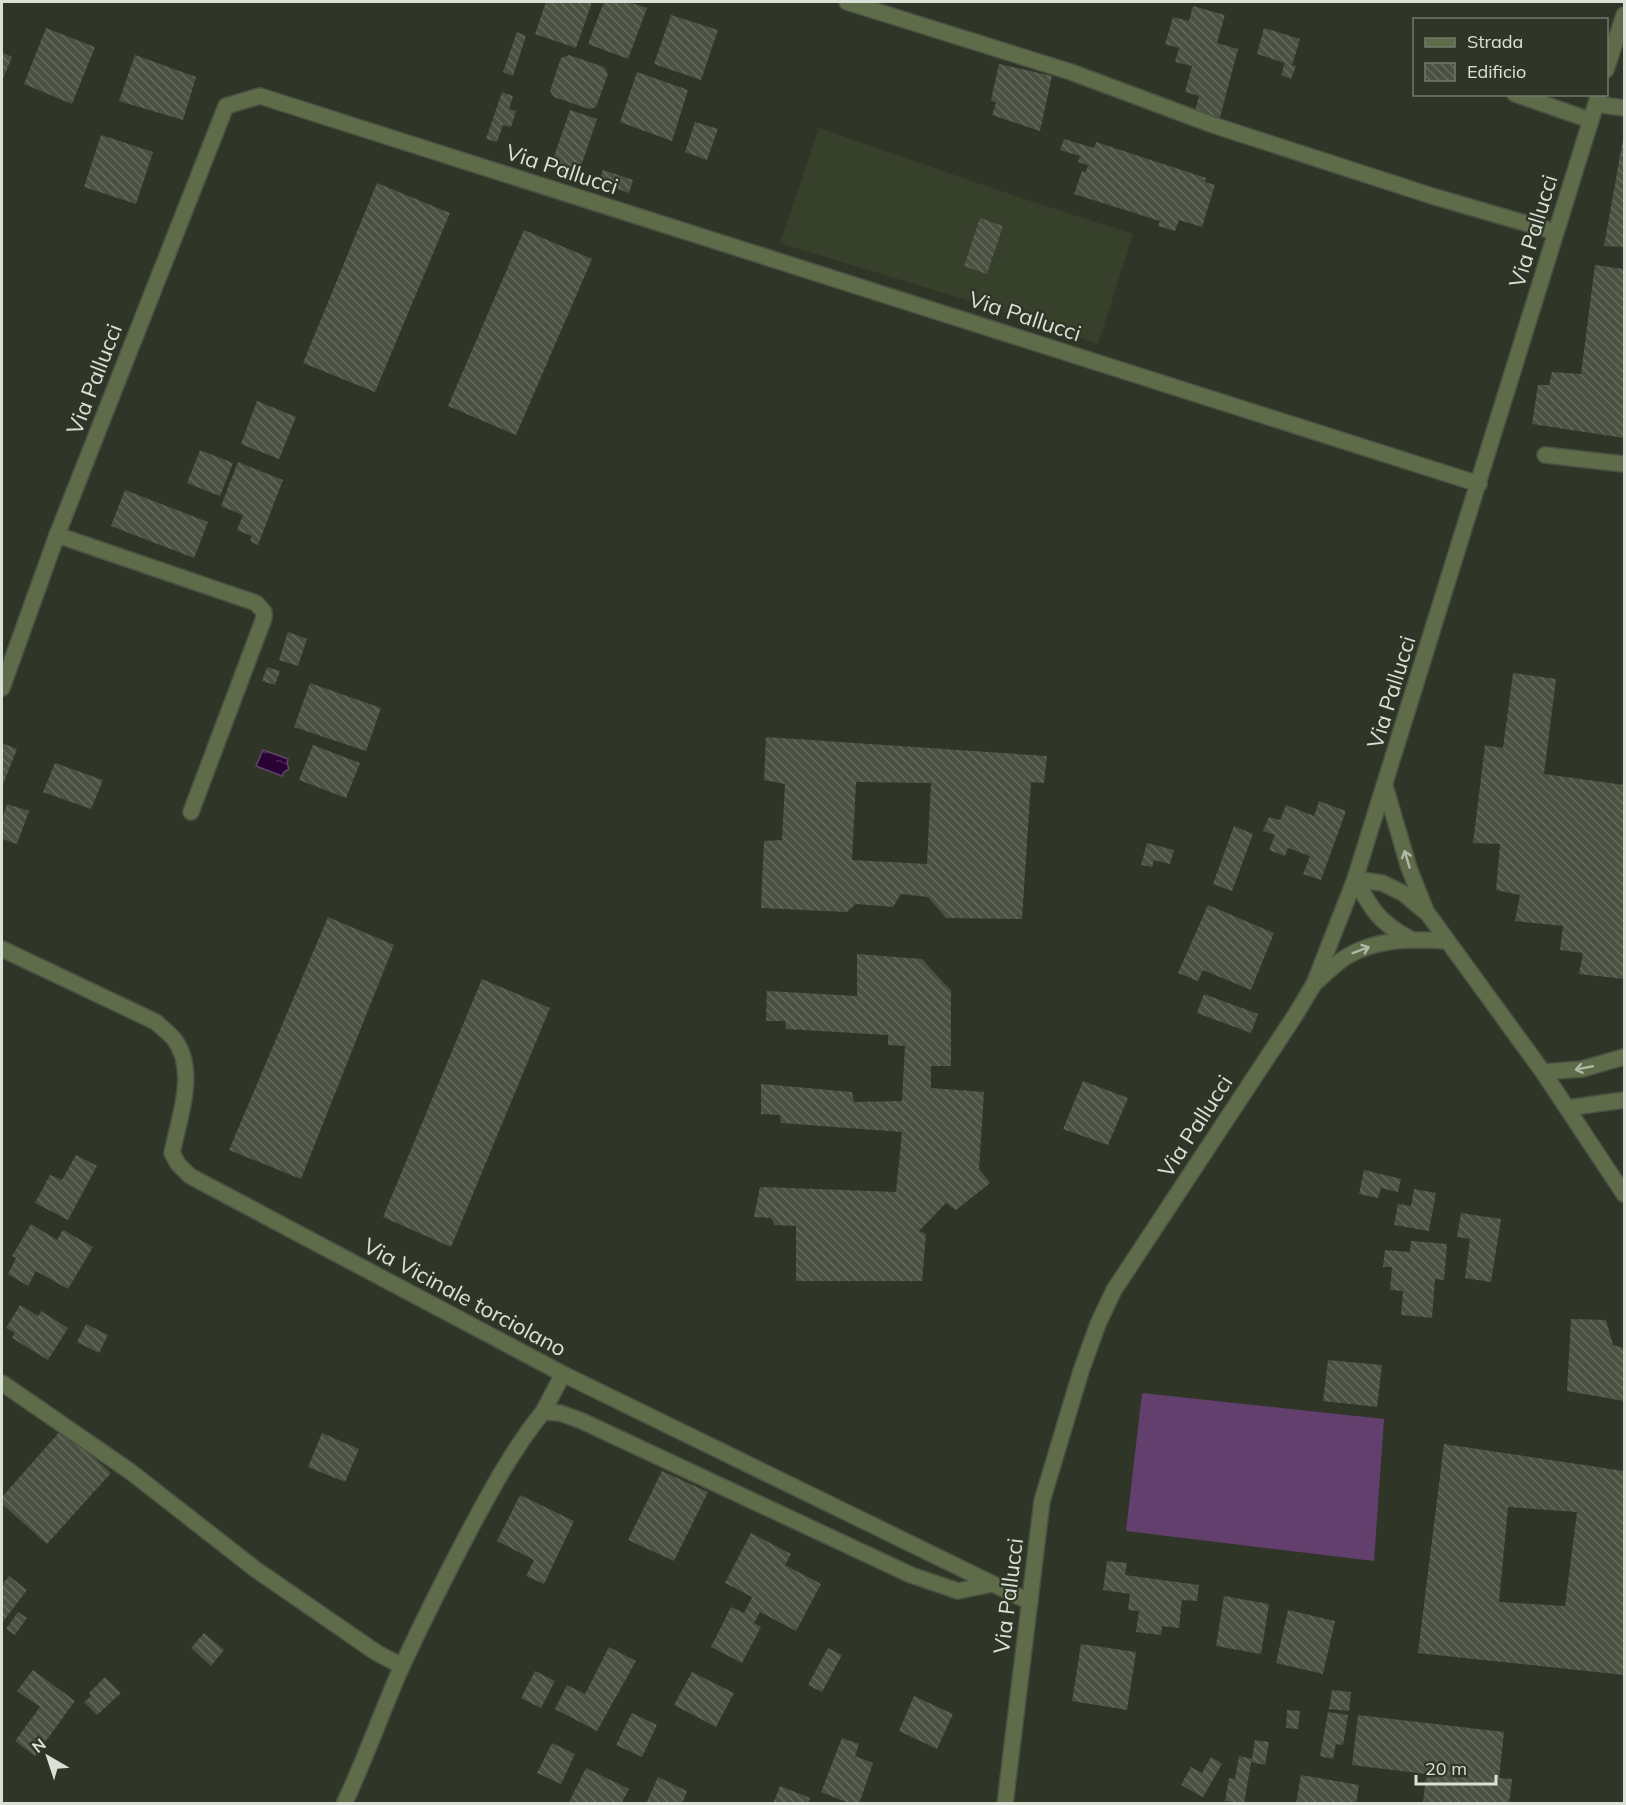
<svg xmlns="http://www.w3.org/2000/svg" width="1626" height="1805" viewBox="0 0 1626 1805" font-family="Mulish,sans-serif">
  <defs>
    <pattern id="water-ripples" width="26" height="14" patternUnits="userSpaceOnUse" patternTransform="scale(1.5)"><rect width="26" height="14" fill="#2a0235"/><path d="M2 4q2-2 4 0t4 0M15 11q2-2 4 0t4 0" fill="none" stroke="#482752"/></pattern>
    <pattern id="building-back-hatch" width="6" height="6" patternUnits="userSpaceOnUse" patternTransform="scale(1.5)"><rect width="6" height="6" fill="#4b5242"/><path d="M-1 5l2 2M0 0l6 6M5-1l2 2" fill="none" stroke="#646b5d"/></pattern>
  </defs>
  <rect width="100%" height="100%" fill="#303627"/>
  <path fill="#37402a" d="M819,128L1021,198L1133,234L1098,344L986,306L780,243Z"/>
  <path fill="#623f6d" d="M1142,1393L1384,1419L1374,1561L1126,1531Z"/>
  <path fill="url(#water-ripples)" stroke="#5f4566" stroke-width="1.5" d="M263,750L288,759L287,763L289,769L284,772L282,776L256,766Z"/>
  <path fill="url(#building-back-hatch)" fill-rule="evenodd" d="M546,2H592L576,48L535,34Z
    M604,2H628L647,8L628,59L588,44Z
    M1193,6L1225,15L1217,43L1238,49L1219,121L1194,115L1199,96L1185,92L1192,66L1175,62L1179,48L1165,44L1173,17L1189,21Z
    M671,15L718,30L701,80L654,64Z
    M46,28L95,47L72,104L24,84Z
    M1264,28L1300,39L1292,65L1296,66L1291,79L1281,75L1285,63L1257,54Z
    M517,32L526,36L513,76L503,72Z
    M2,52L12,57L2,81Z
    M135,55L196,77L183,120L119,101Z
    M569,55L604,67L608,74L596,107L589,109L554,97L550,91L561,58Z
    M999,64L1052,76L1040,131L992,115L996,103L991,100Z
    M637,72L688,90L672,141L620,122Z
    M502,92L513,96L509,109L516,111L511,127L503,125L497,142L486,139Z
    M570,110L597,119L577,178L550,168Z
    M695,122L718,129L707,160L685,152Z
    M101,135L153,152L136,204L84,187Z
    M1064,139L1094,148L1096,142L1206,178L1205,182L1215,185L1202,227L1179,220L1175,231L1158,226L1160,221L1074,194L1082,171L1086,172L1088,165L1078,162L1080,156L1060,150Z
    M1623,139L1624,247L1604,246Z
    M603,170L633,180L629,193L599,182Z
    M377,183L450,213L375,392L303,363Z
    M980,218L1003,226L987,274L964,266Z
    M524,230L592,259L516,435L448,406Z
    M1595,265L1624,269V438L1532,424L1538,385H1549L1552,372L1581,374Z
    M257,401L296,417L279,459L241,444Z
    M200,450L233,463L220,496L187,483Z
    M238,462L283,480L258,545L250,541L252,536L237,530L243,515L221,506Z
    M125,490L208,522L194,558L111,526Z
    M288,632L307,639L298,666L279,660Z
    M267,667L280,671L275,685L262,681Z
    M1513,673L1556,679L1544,774L1624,785V979L1579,974L1583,953L1560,950L1563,926L1515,921L1520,895L1496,890L1500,844L1473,843L1485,745L1503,748Z
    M310,683L381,708L366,751L294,727Z
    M766,737L1047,756L1044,783L1031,782L1022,919L946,918L928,897L901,894L893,907L856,904L847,912L761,908L764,841L782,840L785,784L764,780ZM856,782L931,783L927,864L852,860Z
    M2,743L17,749L2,787Z
    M313,745L360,763L346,798L299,780Z
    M55,763L103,780L91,809L43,792Z
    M1319,801L1346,811L1321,880L1303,874L1310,856L1288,848L1285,856L1269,850L1275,835L1263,831L1269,817L1280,820L1286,805L1314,816Z
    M7,804L29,811L17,844L2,839V819Z
    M1234,826L1253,834L1232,891L1213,884Z
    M1147,843L1174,850L1170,864L1154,860L1152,867L1141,865Z
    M1208,905L1274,933L1251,990L1203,970L1198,981L1178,973Z
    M328,917L394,945L301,1179L229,1150Z
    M857,954L922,959L951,991V1066H931V1088L984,1092L979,1169L990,1183L956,1210L946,1203L919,1231L926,1234L922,1281H796V1226L775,1225L771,1218L754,1217L760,1187L896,1192L902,1132L781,1123L780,1115L761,1114V1084L852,1092L854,1102L902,1101L905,1046L888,1045V1035L786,1029L785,1021H766L767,991L857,996Z
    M482,979L550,1008L451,1247L383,1217Z
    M1204,994L1258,1014L1251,1033L1197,1013Z
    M1083,1081L1128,1098L1108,1145L1063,1129Z
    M76,1155L97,1166L68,1220L35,1203L50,1175L62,1180Z
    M1364,1170L1401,1179L1398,1192L1381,1188L1378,1198L1359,1194Z
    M1414,1189L1436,1193L1429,1231L1394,1225L1398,1204L1411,1206Z
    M1461,1213L1501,1219L1491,1282L1465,1278L1470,1239L1457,1237Z
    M31,1224L57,1240L63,1230L93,1247L68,1289L36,1271L28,1286L8,1274L16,1258L12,1256Z
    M1411,1241L1447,1244L1444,1280L1435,1279L1432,1318L1401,1315L1403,1291L1390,1290L1392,1267H1383L1385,1250L1410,1252Z
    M20,1305L38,1316L41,1311L68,1328L48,1360L12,1338L15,1333L6,1328Z
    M1571,1319L1606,1320L1613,1345L1624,1348V1401L1567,1391Z
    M86,1324L108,1335L99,1353L77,1342Z
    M1328,1360L1382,1365L1377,1407L1323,1401Z
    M62,1429L111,1473L47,1544L2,1504V1497Z
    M322,1433L359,1449L345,1482L308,1467Z
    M1444,1444L1624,1471V1675L1418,1653ZM1508,1507L1577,1512L1565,1606L1499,1602Z
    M662,1471L708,1492L674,1561L628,1540Z
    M520,1495L574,1521L544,1584L526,1576L534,1560L497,1541Z
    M751,1533L791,1554L785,1565L821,1584L796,1631L760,1612L754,1623L761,1627L742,1663L711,1647L731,1607L744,1613L752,1597L725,1583Z
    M1107,1561L1127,1563L1125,1575L1199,1585L1197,1601L1182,1600L1179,1628L1162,1626L1161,1635L1136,1632L1139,1611L1128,1610L1130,1594L1103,1590Z
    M9,1576L27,1590L2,1623V1585Z
    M1224,1596L1269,1604L1261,1654L1216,1646Z
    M1288,1610L1335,1621L1323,1674L1276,1663Z
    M18,1612L27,1618L15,1635L6,1629Z
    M204,1633L224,1650L211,1666L191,1648Z
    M1081,1644L1136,1652L1127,1710L1072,1701Z
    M609,1647L636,1661L597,1731L555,1709L567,1685L585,1694Z
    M828,1648L842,1655L822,1692L808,1685Z
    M33,1670L75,1701L35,1756L15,1741L40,1707L17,1691Z
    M535,1671L555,1681L541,1708L521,1698Z
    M692,1672L734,1693L716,1727L674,1705Z
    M105,1677L121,1693L97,1715L84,1702L91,1696L89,1693Z
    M1332,1690L1351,1692L1349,1711L1329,1709Z
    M914,1696L953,1714L937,1749L899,1731Z
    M1287,1710L1300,1711L1298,1729L1286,1728Z
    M1328,1712L1348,1715L1343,1745L1336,1744L1333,1759L1320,1756Z
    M632,1713L657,1725L642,1757L616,1745Z
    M1358,1715L1504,1732L1499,1778L1512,1779L1509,1804L1469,1802V1804H1423L1426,1774L1352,1765Z
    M842,1738L859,1744L855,1756L873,1763L859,1804H851L821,1792Z
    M1255,1740L1269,1742L1265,1765L1251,1762L1244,1804L1225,1801L1229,1778L1235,1779L1239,1756L1252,1759Z
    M552,1743L575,1754L561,1784L537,1773Z
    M1211,1757L1222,1764L1203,1797L1181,1785L1191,1767L1202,1773Z
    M586,1768L629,1789L621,1804H568Z
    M1301,1775L1359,1785L1356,1804H1296Z
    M658,1777L687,1791L682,1804H646Z
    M780,1786L810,1798L808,1804H773Z"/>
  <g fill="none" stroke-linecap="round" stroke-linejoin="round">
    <defs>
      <path id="service" d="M1515,94L1590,120
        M57,535L256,603L264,612V618L191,812"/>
      <path id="minor" d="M847,2L1071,72L1213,125L1432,196L1556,232
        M1596,104L1624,108
        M1545,455L1624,464
        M2,688L57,535L226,106L260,96L1479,484
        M1385,786L1409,868L1426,911
        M1355,879L1382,883L1403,893L1428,914L1543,1072L1624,1194
        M1355,879C1371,908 1379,923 1409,938
        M2,949L156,1022C162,1028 169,1033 174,1039C198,1070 179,1118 172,1153L178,1164L190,1176L563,1374L1030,1602
        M1314,984C1324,975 1335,964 1346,957C1376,938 1414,939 1447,941
        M1543,1072L1582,1069L1624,1057
        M1567,1108L1624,1100
        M2,1383L131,1472L255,1569L377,1653L402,1666
        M543,1412L563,1374
        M344,1804C366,1758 382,1710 403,1664C423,1621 444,1579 466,1537C489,1494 512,1450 543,1412L560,1413L582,1421L911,1575L958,1591L992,1584"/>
      <path id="tertiary" d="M1606,70L1624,15
        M1005,1804L1042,1501L1081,1371L1098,1324L1114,1290L1296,1014L1314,984L1355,879L1599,94"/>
    </defs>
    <use href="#service" stroke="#4c5143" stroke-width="18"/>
    <use href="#minor" stroke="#4c5143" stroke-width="18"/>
    <use href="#tertiary" stroke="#4c5143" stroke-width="18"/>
    <use href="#service" stroke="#5e6c4a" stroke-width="15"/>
    <use href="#minor" stroke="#5e6c4a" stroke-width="15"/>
    <use href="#tertiary" stroke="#5e6c4a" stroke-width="15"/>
  </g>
  <defs><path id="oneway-shaft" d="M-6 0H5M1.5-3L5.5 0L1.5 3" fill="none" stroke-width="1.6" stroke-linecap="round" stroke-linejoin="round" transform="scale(1.5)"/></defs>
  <g stroke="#b0b8a6">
    <use href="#oneway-shaft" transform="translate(1407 859) rotate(-107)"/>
    <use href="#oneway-shaft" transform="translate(1361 950) rotate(-21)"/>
    <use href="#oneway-shaft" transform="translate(1584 1068) rotate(169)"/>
  </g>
  <g text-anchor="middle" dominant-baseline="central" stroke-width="4.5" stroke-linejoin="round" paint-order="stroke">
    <g font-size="22" fill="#dce1d7" stroke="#303627">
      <text transform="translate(562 169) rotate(18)">Via Pallucci</text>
      <text transform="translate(1533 231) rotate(-73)">Via Pallucci</text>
      <text transform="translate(1025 316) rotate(18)">Via Pallucci</text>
      <text transform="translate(94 379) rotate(-69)">Via Pallucci</text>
      <text transform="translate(1391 692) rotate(-73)">Via Pallucci</text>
      <text transform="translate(1195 1126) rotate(-57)">Via Pallucci</text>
      <text transform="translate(465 1297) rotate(28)">Via Vicinale torciolano</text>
      <text transform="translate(1008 1596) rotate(-83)">Via Pallucci</text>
    </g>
  </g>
  <rect width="1626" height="1805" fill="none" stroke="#dce1d7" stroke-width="6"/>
  <rect x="1413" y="18" width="195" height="78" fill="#303627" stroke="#757a6d" stroke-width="1.5"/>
  <rect x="1425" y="38" width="30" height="9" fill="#5e6c4a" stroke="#757a6d" stroke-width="1.5"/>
  <text x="1467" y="48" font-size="18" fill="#dce1d7">Strada</text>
  <rect x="1425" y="63" width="30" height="18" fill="url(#building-back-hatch)" stroke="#757a6d" stroke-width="1.5"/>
  <text x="1467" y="78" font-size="18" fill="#dce1d7">Edificio</text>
  <g transform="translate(48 1757) rotate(321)" stroke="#303627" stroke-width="4.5" paint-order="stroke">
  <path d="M0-4.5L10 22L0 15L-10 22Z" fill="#dce1d7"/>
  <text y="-9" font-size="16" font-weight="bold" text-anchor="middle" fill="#dce1d7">N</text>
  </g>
  <path d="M1416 1775v9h80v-9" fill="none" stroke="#dce1d7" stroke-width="3"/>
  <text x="1425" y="1775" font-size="18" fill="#dce1d7" stroke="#303627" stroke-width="4.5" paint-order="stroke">20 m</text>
</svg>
